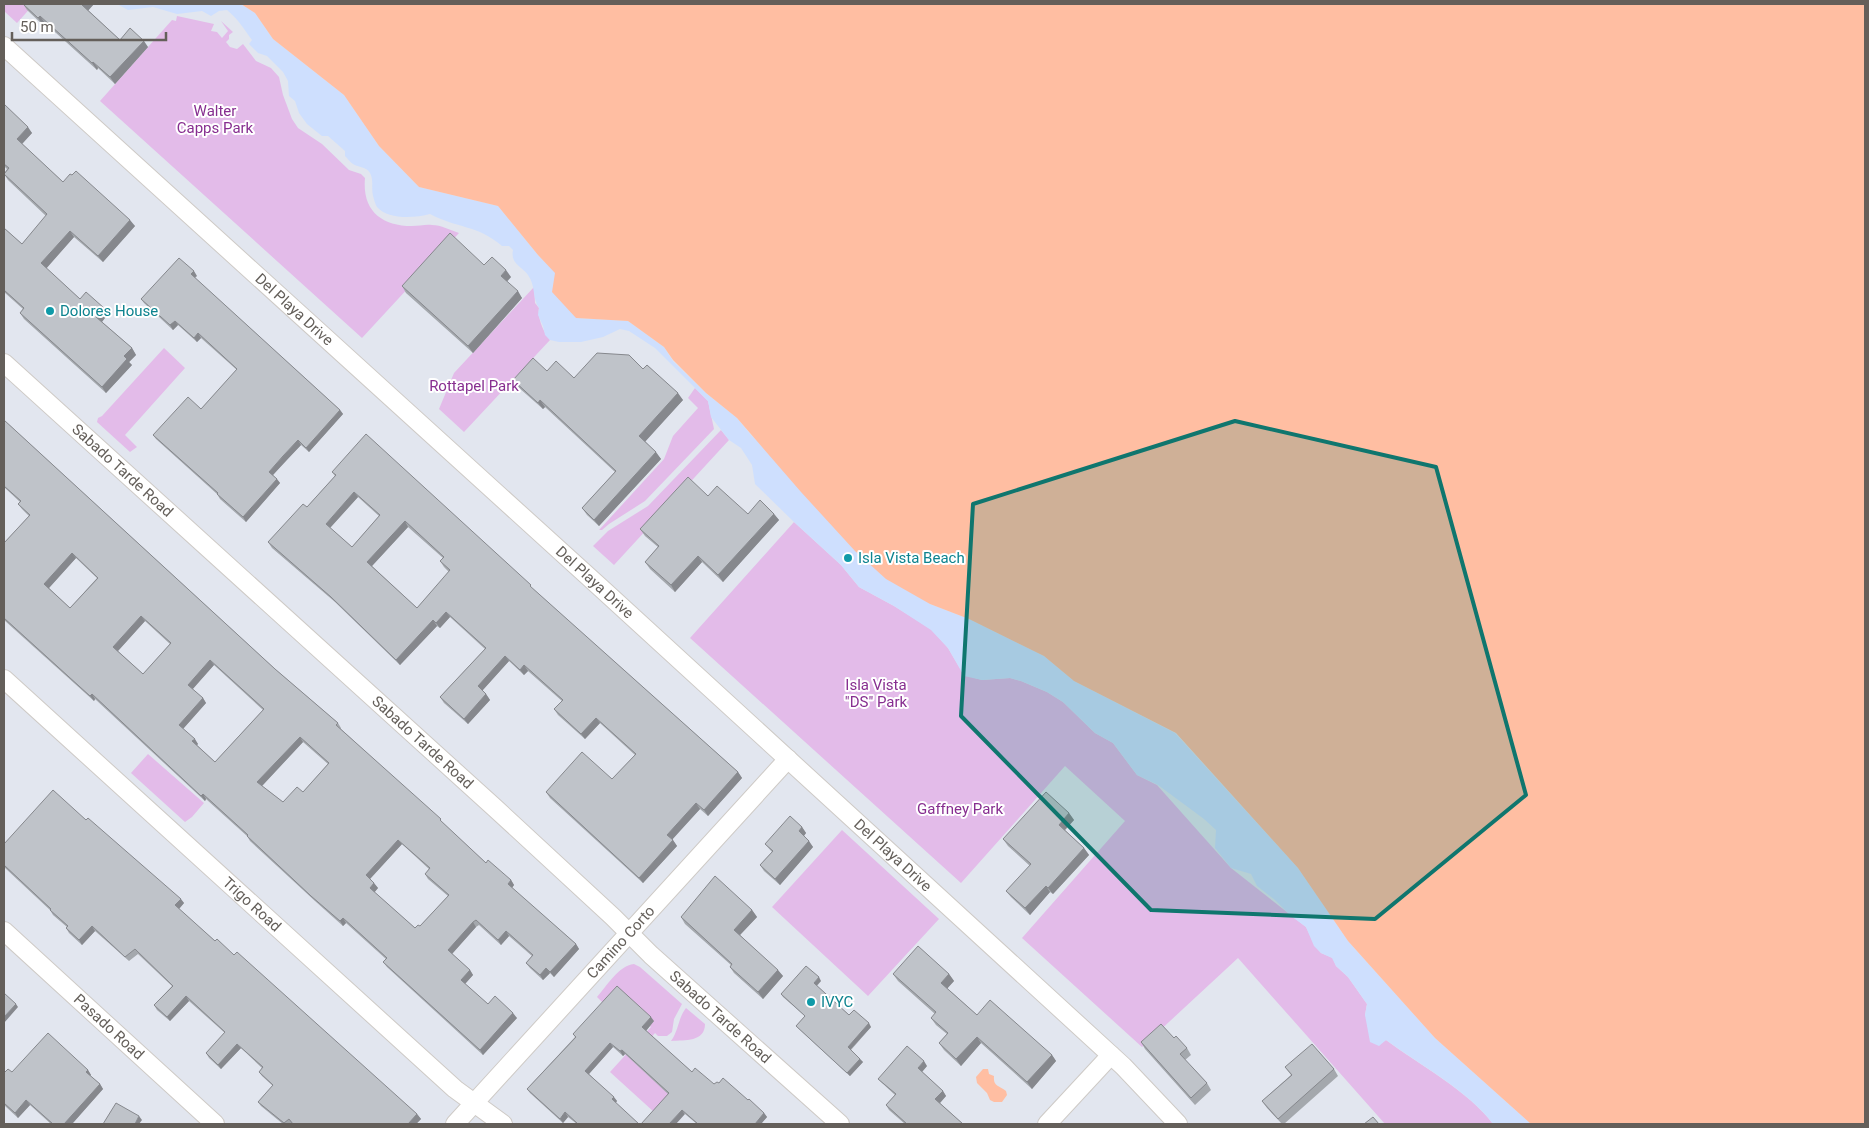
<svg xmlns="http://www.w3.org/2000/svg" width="1869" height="1128" viewBox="0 0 1869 1128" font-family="Roboto,sans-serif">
  <rect width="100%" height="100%" fill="#e2e6ef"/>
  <path fill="#e3bbe9" d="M4,4H34L17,23L4,11Z
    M177,16L214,24L211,31L217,32L222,38L228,31L221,21L233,32L229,35V39L226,42L230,47L237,49L243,44L256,61L271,68L279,77L283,95L292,119L298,128L322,144L349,170L361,174L365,178C362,210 381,226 412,226C419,226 426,224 432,225C441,225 450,230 459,233L362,338L100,101L172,20L176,21Z
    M534,287L535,303L539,308C537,317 544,334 550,340L464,432L439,409L454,373Z
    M164,348L185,368L125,435L137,447L130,452L97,422L98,418L102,416Z
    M695,388L708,401L714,429L645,501L609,524L602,530H599L664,459L673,436L698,408L688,398Z
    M721,430L729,440L614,565L593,546L608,531L648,506Z
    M794,522L841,565L859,587L894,606L931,629L948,648L964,675L982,680L1010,678L1021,681L1047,692L1063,702L1095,733L1113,743L1137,775L1157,785L1231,868L1306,927L1315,946L1321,953L1333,958L1336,966L1348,977L1367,1004L1365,1015L1379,1045L1386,1040C1418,1064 1470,1092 1493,1124H1385L1238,958L1142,1047L1022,938L1125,821L1065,766L961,883L690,638Z
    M148,754L204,803L192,817L185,822L131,773Z
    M842,830L939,919L868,996L772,907Z
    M634,964L640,967L682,1004L674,1019L672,1032L667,1036H658L655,1033L632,1060L670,1095L654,1112L610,1072L651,1027L615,994L605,1005L597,997C607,986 618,966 634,964Z
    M686,1008L705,1024C705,1042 685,1040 671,1041C679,1030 678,1018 686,1008Z"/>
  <path fill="#cedffe" d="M117,4H241L255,13L273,39L344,95L379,146L419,187L498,206L538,255L556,273L576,318L628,321L664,347L673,361L706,393L737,418L751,435L930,604L969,619L1044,656L1074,681L1175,733L1298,868L1348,941L1435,1038L1531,1124H1493C1470,1092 1419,1064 1386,1040L1379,1046L1370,1042L1365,1015L1367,1004L1348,977L1336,966L1332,958L1321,953L1314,946L1306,927L1291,916L1275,900L1257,886L1251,874L1231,868L1215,848L1216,830L1204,819L1158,785L1137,775L1113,743L1095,733L1063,702L1047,692L1021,681L1010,678L982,680L964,676L948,648L931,630L894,606L859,587L841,565L794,522L755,484L752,465L741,448L729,440L711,417L708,401L655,348L629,331L620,329L603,337L581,342H559L550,340L545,335L543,326L538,315L539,308C532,298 536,286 528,275C522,266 510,264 513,250L509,246H502C478,225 456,228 430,214C415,218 388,220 377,207C375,204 374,199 373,196C371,188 374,180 370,173C366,166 359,168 353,164C350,162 347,158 345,156V151L328,136H322L307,124L299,113L295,101L289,96L288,81L283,72L267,56L258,53L249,44L252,40C244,29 238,19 227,10L219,11L211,16L202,11L177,14L153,7L128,10Z"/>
  <path fill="#ffbea2" d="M241,4H1865V1124H1531L1435,1038L1348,941L1298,868L1176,733L1074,681L1044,656L969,619L930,604L886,579L855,551L801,492L737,418L706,393L673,360L664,347L628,321L576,318L552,292L555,273L538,255L498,206L419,187L379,146L344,95L273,39L255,13Z
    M983,1069H988L989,1074L994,1076C993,1087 999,1085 1006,1091L1007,1095L1002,1102H994L990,1100L987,1093L977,1083L976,1077Z"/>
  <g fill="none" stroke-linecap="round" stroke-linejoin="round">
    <defs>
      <g id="minor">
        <path id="s1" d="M4,46L601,588L1123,1066L1178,1124"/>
        <path id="s2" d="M4,363L495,808L613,917L651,955L840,1124"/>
        <path id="s3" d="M4,679L455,1089L503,1124"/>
        <path id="s4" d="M4,931L215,1124"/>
        <path id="s5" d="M455,1124L788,759"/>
        <path d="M1047,1124L1111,1055"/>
      </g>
    </defs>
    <use href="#minor" stroke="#cecac6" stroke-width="20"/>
    <use href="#minor" stroke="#fff" stroke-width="18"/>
  </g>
  <path fill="#a4a8ad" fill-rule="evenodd" d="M23,4H94L88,10L120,40L148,47L115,84L98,68L97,70L45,23L43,25L27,10Z
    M4,104L32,133L22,144L63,182L135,226L103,262L74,237L46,268L80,299L108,314L102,322L132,348L136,355L129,362L132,365L106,393L24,319L20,313L23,309L4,292V228L22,244L46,216L8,180L4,174L7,169L4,166Z
    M484,265L511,277L507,282L522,298L473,353L406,293L402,286Z
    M197,276L195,278L340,410L343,414L309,452L301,445L286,460L273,475L280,483L246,522L220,499L217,494L156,439L153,435L201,409L237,370L201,338L197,342L178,325L173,330L144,303L141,299Z
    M643,369L683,400L645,441L661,459L599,526L587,515L582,508L615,472L545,407L543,409L518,387L513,380L547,371L574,378Z
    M4,420L275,669L338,723L341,728V729L486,863L511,880L514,885L512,888L576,944L579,949L554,977L550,973L543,980L530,968L526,963L532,956L509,936L501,945L479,925L476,927L452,954L470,970L473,975L465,984L488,1004L517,1018L483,1055L387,967L383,962L386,959L346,923L343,926L315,901L250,841L247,836L206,799L205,801L95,699L94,701L4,620V543L29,516L22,509L18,504L20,502L4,487ZM76,558L97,578L70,608L49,588ZM145,621L170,644L143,674L118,651ZM214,665L263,710L215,762L197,745L198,744L183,729L206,703L203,698L192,689ZM303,742L328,764L303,792L283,802L262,786ZM402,844L429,869L425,874L428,879L448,896L420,926L415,928L374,892L378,888L370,879Z
    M332,472L534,590L738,772L742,778L708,816L700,809L672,839L677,846L643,883L550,798L546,792L612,779L635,755L600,723L585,739L558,715L554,709L562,701L528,671L524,675L509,661L482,691L486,694L490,700L468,724L444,703L440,697L485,649L450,617L440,628L437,626L400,665L335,602L272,548L268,542L307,507L335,476ZM358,497L379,516L352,547L330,528ZM408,527L443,558L440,561L444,567L449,572L417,608L372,566Z
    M708,496L748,514H774L779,520L723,582L702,562L675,592L650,569L645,562L658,547L645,536L640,529Z
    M1069,813L1074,820L1065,830L1084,848L1089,855L1053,894L1050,892L1030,915L1011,897L1006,891L1030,866L1008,846L1003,839Z
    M86,820L184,903L179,909L215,941L417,1114L421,1119L416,1124H283L261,1106L258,1102L273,1086L262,1076L259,1072L262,1068L241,1048L221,1069L209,1058L206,1053L225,1033L189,1001L170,1021L157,1010L154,1005L172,986L138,954L129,961L95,931L82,945L69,933L66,928L67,927L53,915L50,910L4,867V844Z
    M802,827L806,833L804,836L813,847L780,885L764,871L760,865L772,852L765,844Z
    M752,910L757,917L740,935L783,976L763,999L734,973L730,967L731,965L685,924L681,917Z
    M893,974H949L954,981L947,988L977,1015L1052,1055L1056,1061L1032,1089L981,1043L961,1066L944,1050L939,1043L947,1034L936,1025L931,1018L935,1014L898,981Z
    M821,981L817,986L849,1015L871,1027L851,1050L863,1062L850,1076L799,1029L796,1026L805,1016L783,997L781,994Z
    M654,1021L646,1031L692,1072L714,1084L719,1083L748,1100L764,1113L767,1117L761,1124H697L685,1114L668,1094L625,1054L623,1056L613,1047L589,1074L617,1101L615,1103L639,1124H577L568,1117L563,1123L530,1093L527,1089L575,1037L573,1034Z
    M1174,1038L1187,1048L1191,1055L1185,1060L1207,1083L1211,1090L1195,1105L1145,1049L1141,1042Z
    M927,1066L922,1072L943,1091L946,1096L940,1103L963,1124H905L889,1110L886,1105L895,1095L882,1083L878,1079Z
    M1285,1067L1334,1069L1338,1076L1284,1124H1282L1267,1108L1262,1101L1291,1075Z
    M88,1070L91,1075L90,1076L100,1084L103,1089L72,1124H51L30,1105L18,1118L4,1105V1073L12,1072Z"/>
  <path fill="#86888d" d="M84,4H94L87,12L82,5Z
    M40,16L45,23L43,25L38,18Z
    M144,41L148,47L115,84L110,77Z
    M93,62L98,68L97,70L92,63Z
    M28,127L32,133L21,145L17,139Z
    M130,220L135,226L103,262L98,256Z
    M70,231L74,237L45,270L41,263Z
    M506,270L511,277L505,283L501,276Z
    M194,271L197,276L194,278L191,274Z
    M518,291L522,298L473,353L468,346Z
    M104,308L108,314L101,323L96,317Z
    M175,321L178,325L173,330L170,325Z
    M198,333L201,338L197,342L194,338Z
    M132,348L136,355L129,362L132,365L106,393L102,387L124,356Z
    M678,393L683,400L644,443L639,436Z
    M540,400L545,407L543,409L538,403Z
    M340,410L343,414L309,452L306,448Z
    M298,440L301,445L272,476L269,472Z
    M656,452L661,459L599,526L594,520Z
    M277,479L280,483L246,522L243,517Z
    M354,492L358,497L329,529L326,524Z
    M774,514L779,520L723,582L718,575Z
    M405,521L408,527L371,567L367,562Z
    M72,553L76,558L48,589L44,584Z
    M698,556L702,562L675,592L671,585Z
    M446,612L450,617L440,628L436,623Z
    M141,616L145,621L117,652L113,647Z
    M433,620L437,626L400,665L396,660Z
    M505,656L509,661L481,692L478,686Z
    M210,660L214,665L192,690L188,685Z
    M524,665L528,671L524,675L520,670Z
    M92,694L95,699L94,701L90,696Z
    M486,694L490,700L468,724L464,719Z
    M203,698L206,703L182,730L179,725Z
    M596,718L600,723L585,739L581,734Z
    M300,737L303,742L261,787L257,782Z
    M195,739L198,744L196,746L192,741Z
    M738,772L742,778L708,816L704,810Z
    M203,794L206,799L205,801L201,796Z
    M696,803L700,809L671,841L667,835Z
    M1069,813L1074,820L1064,831L1059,825Z
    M802,827L806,833L803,837L799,831Z
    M398,840L402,844L369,880L366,875Z
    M673,840L677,846L643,883L639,878Z
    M809,841L813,847L780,885L775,879Z
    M1084,848L1089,855L1053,894L1048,888Z
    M511,880L514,885L511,889L508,884Z
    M374,883L378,888L374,893L370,888Z
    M1046,886L1050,892L1030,915L1025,908Z
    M181,899L184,903L178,910L175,905Z
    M752,910L757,917L739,936L734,930Z
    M343,918L346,923L343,926L340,921Z
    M473,922L476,927L451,955L448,950Z
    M92,926L95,931L82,945L79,940Z
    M506,931L509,936L501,945L498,940Z
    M576,944L579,949L554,977L550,972Z
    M546,968L550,973L543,980L540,975Z
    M470,970L473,975L464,985L461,980Z
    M778,970L783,976L763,999L758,992Z
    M949,974L954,981L946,990L941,983Z
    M819,977L821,981L816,986L814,983Z
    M186,996L189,1001L170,1021L167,1017Z
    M16,1004L18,1007L4,1023V1017Z
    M513,1013L517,1018L483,1055L480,1050Z
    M651,1017L654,1021L645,1032L642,1027Z
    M869,1023L871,1027L850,1050L848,1047Z
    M977,1037L981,1043L961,1066L956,1059Z
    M610,1043L613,1047L588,1075L585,1071Z
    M237,1044L241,1048L221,1069L218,1065Z
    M622,1050L625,1054L623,1056L620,1051Z
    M1052,1055L1056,1061L1032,1089L1027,1082Z
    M860,1059L863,1062L850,1076L847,1073Z
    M924,1061L927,1066L921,1073L918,1068Z
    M88,1070L91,1075L89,1077L86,1072Z
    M100,1084L103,1089L72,1124H64Z
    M943,1091L946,1096L939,1104L935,1099Z
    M614,1097L617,1101L615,1104L612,1099Z
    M26,1100L30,1105L18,1118L15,1113Z
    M682,1110L685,1114L676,1124H669Z
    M565,1112L568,1117L563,1123L560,1119Z
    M764,1113L767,1117L761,1124H755Z
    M417,1114L421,1119L416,1124H408Z
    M139,1116L142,1120L139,1124H135Z"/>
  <path fill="#bfc3c9" stroke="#86888d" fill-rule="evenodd" d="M23,4H84L82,5L120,40L130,28L144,41L110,77L93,62L92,63L40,16L38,18Z
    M4,104L28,127L17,139L63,182L70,174L72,175L76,171L130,220L98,256L70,231L41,263L80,299L86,292L104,308L96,317L132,348L124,356L127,359L102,387L20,313L24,308L4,290V228L22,244L47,214L4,174L9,168L4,164Z
    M450,233L484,265L492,257L506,270L501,276L518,291L468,346L402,286Z
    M179,258L194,271L191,274L340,410L306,448L298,440L283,456L269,472L277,479L243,517L217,494L218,493L153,435L188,397L201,409L237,369L198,333L194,338L175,321L170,325L141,299Z
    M597,353L629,355L643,369L647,365L678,393L639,436L656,452L594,520L582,508L616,471L540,400L538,403L513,380L533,358L547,371L556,361L574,378Z
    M4,420L275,669L338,723L336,725L441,819L440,820L486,863L488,860L511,880L508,884L576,944L550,972L546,968L540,975L526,963L533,955L506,931L498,940L476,920L473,922L448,950L470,970L461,980L488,1004L495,996L513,1013L480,1050L383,962L387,958L343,918L340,921L311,896L247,836L248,835L203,794L201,796L92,694L90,696L4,618V543L30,515L18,504L21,501L4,486ZM72,553L98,578L70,608L44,584ZM141,616L171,643L143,674L113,647ZM210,660L264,709L215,762L192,741L195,739L179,725L203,698L188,685ZM300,737L329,763L303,792L297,787L283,802L257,782ZM398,840L430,868L425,874L449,895L420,926L418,925L415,928L370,888L374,883L366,875Z
    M366,434L496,553L531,585L530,586L738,772L704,810L696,803L667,835L673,840L639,878L546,792L582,752L612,779L636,754L596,718L581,734L554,709L563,700L524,665L520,670L505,656L478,686L486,694L464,719L440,697L486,648L446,612L436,623L433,620L396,660L331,597L268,542L303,504L307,507L336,475L332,472ZM354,492L380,515L352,547L326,524ZM405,521L444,557L440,561L450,570L417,608L367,562Z
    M688,477L708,496L717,486L748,514L760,500L774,514L718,575L698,556L671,585L645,562L659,546L640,529Z
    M53,790L86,820L88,818L181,899L175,905L215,941L217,939L234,955L237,952L417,1114L408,1124H293L289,1119L284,1123L258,1102L273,1085L259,1072L263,1067L237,1044L218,1065L206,1053L225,1032L186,996L167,1017L154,1005L173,986L135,949L125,957L92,926L79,940L66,928L68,926L50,910L51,909L4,865V844Z
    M1046,792L1069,813L1059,825L1084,848L1048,888L1046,886L1025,908L1006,891L1031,864L1003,839Z
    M790,816L802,827L799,831L809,841L775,879L760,865L773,851L765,844Z
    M715,876L752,910L734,930L778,970L758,992L730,967L732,964L681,917Z
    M918,946L949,974L941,983L977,1015L990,1000L1052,1055L1027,1082L977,1037L956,1059L939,1043L948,1033L931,1018L936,1012L893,974Z
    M806,966L819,977L814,983L849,1015L854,1010L869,1023L848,1047L860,1059L847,1073L796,1026L805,1016L781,994Z
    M617,986L651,1017L642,1027L692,1072L695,1068L714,1084L717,1082L719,1083L723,1078L748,1100L749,1099L764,1113L755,1124H698L682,1110L669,1124H641L669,1093L622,1050L620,1051L610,1043L585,1071L614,1097L612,1099L639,1124H578L565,1112L560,1119L527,1089L576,1037L573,1034Z
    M4,993L16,1004L4,1017Z
    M1161,1024L1174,1038L1176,1036L1187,1048L1180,1054L1207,1083L1191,1098L1141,1042Z
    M48,1033L88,1070L86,1072L100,1084L64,1124H53L26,1100L15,1113L4,1103V1073L8,1069L12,1072Z
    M1312,1044L1334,1069L1278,1119L1262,1101L1292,1075L1285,1067Z
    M907,1046L924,1061L918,1068L943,1091L935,1099L963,1124H907L886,1105L896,1094L878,1079Z
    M116,1103L139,1116L135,1124H103Z
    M1373,1117L1379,1124H1364Z"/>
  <path fill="#0f766e" fill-opacity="0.2" stroke="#0f766e" stroke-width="4" stroke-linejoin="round" d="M1235,421L1436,467L1526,795L1375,919L1151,910L961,716L973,504Z"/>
  <g fill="#0f9aa8" stroke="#fff" stroke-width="2">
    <circle cx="50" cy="311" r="5"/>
    <circle cx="848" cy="558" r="5"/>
    <circle cx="811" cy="1002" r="5"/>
  </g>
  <g text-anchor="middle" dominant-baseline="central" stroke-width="4" stroke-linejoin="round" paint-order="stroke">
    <g font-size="15" fill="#872e90" stroke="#fff">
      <text x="215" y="111">Walter<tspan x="215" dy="17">Capps Park</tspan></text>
      <text x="474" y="386">Rottapel Park</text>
      <text x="876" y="685">Isla Vista<tspan x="876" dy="17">"DS" Park</tspan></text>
      <text x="960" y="809">Gaffney Park</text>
    </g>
    <g font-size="15" fill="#645f5a" stroke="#fff">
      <text stroke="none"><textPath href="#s1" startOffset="392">Del Playa Drive</textPath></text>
      <text stroke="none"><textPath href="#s2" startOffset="160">Sabado Tarde Road</textPath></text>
      <text stroke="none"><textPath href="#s1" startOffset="798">Del Playa Drive</textPath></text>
      <text stroke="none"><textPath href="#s2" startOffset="565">Sabado Tarde Road</textPath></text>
      <text stroke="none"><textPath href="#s1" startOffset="1202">Del Playa Drive</textPath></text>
      <text stroke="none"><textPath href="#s3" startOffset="335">Trigo Road</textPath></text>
      <text stroke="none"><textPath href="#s5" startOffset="246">Camino Corto</textPath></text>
      <text stroke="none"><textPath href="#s2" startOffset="970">Sabado Tarde Road</textPath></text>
      <text stroke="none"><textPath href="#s4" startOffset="142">Pasado Road</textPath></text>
    </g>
    <g font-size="15" fill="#0d838f" stroke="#fff" text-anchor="start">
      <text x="60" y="311">Dolores House</text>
      <text x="858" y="558">Isla Vista Beach</text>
      <text x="821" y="1002">IVYC</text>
    </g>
  </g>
  <rect width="1869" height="1128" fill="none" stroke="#645f5a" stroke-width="10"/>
  <path d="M12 32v8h154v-8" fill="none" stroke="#645f5a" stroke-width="2.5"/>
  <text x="20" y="32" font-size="15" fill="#645f5a" stroke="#ffffff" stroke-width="4" paint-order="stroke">50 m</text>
</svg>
